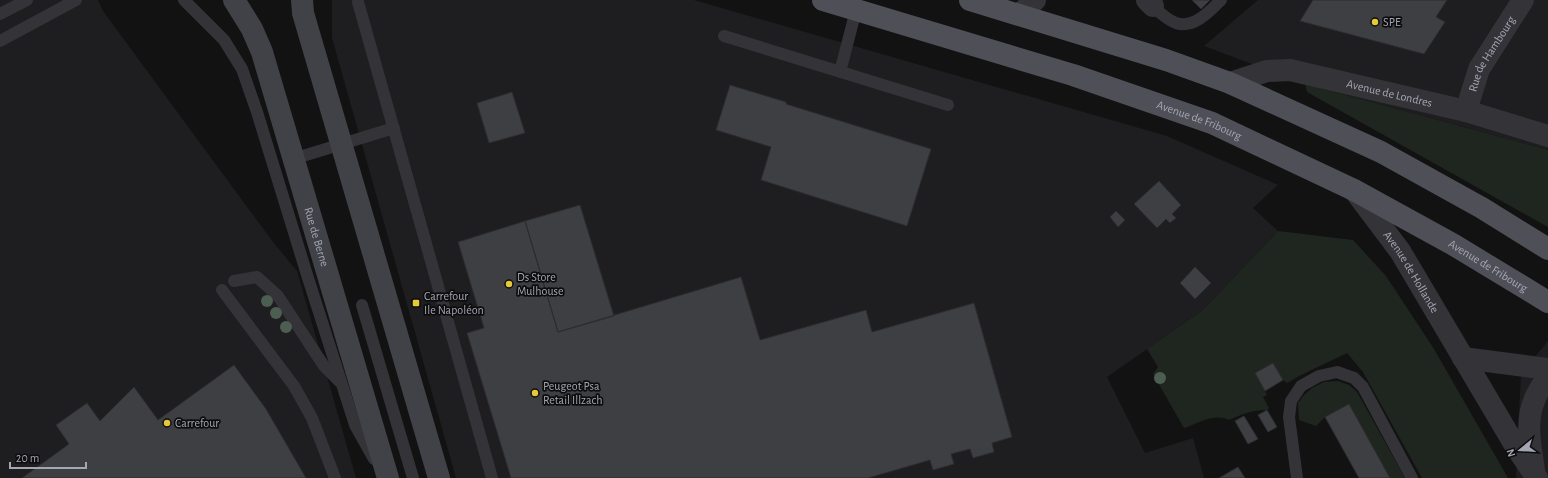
<svg xmlns="http://www.w3.org/2000/svg" width="1548" height="478" viewBox="0 0 1548 478" font-family="'Alegreya Sans',sans-serif">
  <rect width="100%" height="100%" fill="#121213"/>
  <path fill="#1e1e20" d="M0,0H98L103,11L273,242L297,271L356,478H0Z
    M332,0H694L1167,136L1278,185L1253,208L1278,231L1203,310L1107,377L1145,453L1193,438L1204,478H456L332,38Z
    M1258,0H1548V150L1305,84L1204,46Z
    M1548,341V478H1516L1521,374Z"/>
  <path fill="#1f2620" d="M1305,84L1548,150V227L1307,92Z
    M1278,231L1353,240L1386,276L1434,349L1508,478H1422L1363,372L1347,353L1301,375L1287,383L1283,380L1273,363L1255,373L1267,395L1263,397L1269,408L1267,410C1252,410 1242,414 1229,420C1214,413 1199,423 1184,428L1153,374L1158,367L1147,349L1203,310Z
    M1338,381L1349,385L1357,392L1405,478H1390L1325,417L1316,426L1299,420L1298,403L1304,395L1312,388L1324,382Z"/>
  <path fill="#3e3f43" stroke="#2d2c2f" d="M1192,0H1210L1201,9Z
    M1313,0H1447L1436,17L1445,22L1424,54L1300,21Z
    M730,85L786,102V104L931,149L907,226L761,180L771,147L716,130Z
    M512,92L525,133L489,143L477,103Z
    M1159,181L1181,205L1172,214L1176,218L1170,223L1166,219L1157,228L1134,204Z
    M580,205L614,316L558,332L525,221Z
    M1116,211L1125,220L1118,227L1110,217Z
    M525,221L558,332L741,277L760,340L866,310L872,332L974,303L1012,437L992,443L994,452L973,458L970,449L951,454L954,464L933,470L930,460L868,478H511L467,333L484,328L458,242Z
    M1195,267L1211,283L1195,299L1180,283Z
    M1273,363L1283,380L1265,391L1255,373Z
    M234,365L266,409L306,478H22L69,444L56,425L87,403L100,421L134,387L158,420Z
    M1349,404L1390,478H1359L1325,417Z
    M1267,410L1277,427L1268,432L1258,415Z
    M1244,416L1258,439L1248,444L1235,421Z
    M1238,467L1245,478H1219Z"/>
  <g fill="none" stroke-linecap="round" stroke-linejoin="round">
    <path stroke="#333338" stroke-width="12" d="M184,0L224,40L242,69L257,112L308,278L355,425L374,459
      M358,2L492,478
      M1153,6C1159,12 1167,20 1176,23C1194,29 1210,11 1221,0
      M0,14L27,0
      M724,36L948,105
      M0,41L76,0
      M840,72L856,10
      M293,159L394,128
      M234,281L257,277L278,296L324,366L340,382
      M222,290L294,386L312,418L335,478
      M362,305L413,478
      M1297,478L1289,417L1291,401L1301,386L1319,376L1337,372L1354,378L1363,387L1412,478"/>
    <g stroke="#333338" stroke-width="22">
      <path d="M1147,0L1153,6"/>
      <path d="M1020,14L1035,0"/>
      <path id="s1" d="M1230,83L1267,71L1290,70L1466,111L1548,136"/>
      <path id="s2" d="M1466,111L1479,69L1523,0"/>
      <path id="s3" d="M1354,190L1400,251L1516,447L1537,478"/>
      <path d="M1463,358L1548,369"/>
      <path d="M1534,470C1531,448 1525,422 1534,401C1537,392 1543,384 1548,376"/>
    </g>
    <g stroke="#414248" stroke-width="22">
      <path id="s4" d="M234,0L252,29L262,52L388,478"/>
      <path d="M302,0L303,13L439,478"/>
    </g>
    <g stroke="#4f5057" stroke-width="22">
      <path id="s5" d="M823,0L1073,75L1212,123L1354,190L1454,245L1548,302"/>
      <path d="M970,0L1166,60L1230,83L1381,152L1482,208L1548,249"/>
    </g>
  </g>
  <g fill="#4c5e51">
    <circle cx="267" cy="301" r="6"/>
    <circle cx="276" cy="313" r="6"/>
    <circle cx="286" cy="327" r="6"/>
    <circle cx="1160" cy="378" r="6"/>
  </g>
  <g fill="#e6c937" stroke="#0d0d0e" stroke-width="1.5">
    <circle cx="1375" cy="22" r="4"/>
    <circle cx="509" cy="284" r="4"/>
    <rect x="412" y="299" width="8" height="8" rx="2"/>
    <circle cx="535" cy="393" r="4"/>
    <circle cx="167" cy="423" r="4"/>
  </g>
  <g text-anchor="middle" dominant-baseline="central" stroke-width="3.5" stroke-linejoin="round" paint-order="stroke">
    <g font-size="12" fill="#a4a6b3" stroke="#0d0d0e" text-anchor="start">
      <text x="1383" y="22">SPE</text>
      <text x="517" y="277">Ds Store<tspan x="517" dy="14">Mulhouse</tspan></text>
      <text x="424" y="296">Carrefour<tspan x="424" dy="14">Ile Napoléon</tspan></text>
      <text x="543" y="386">Peugeot Psa<tspan x="543" dy="14">Retail Illzach</tspan></text>
      <text x="175" y="423">Carrefour</text>
    </g>
    <g font-size="12" fill="#a4a6b3" stroke="#0d0d0e">
      <text stroke="none"><textPath href="#s2" startOffset="63">Rue de Hambourg</textPath></text>
      <text stroke="none"><textPath href="#s1" startOffset="164">Avenue de Londres</textPath></text>
      <text stroke="none"><textPath href="#s5" startOffset="395">Avenue de Fribourg</textPath></text>
      <text stroke="none"><textPath href="#s4" startOffset="252">Rue de Berne</textPath></text>
      <text stroke="none"><textPath href="#s5" startOffset="719">Avenue de Fribourg</textPath></text>
      <text stroke="none"><textPath href="#s3" startOffset="100">Avenue de Hollande</textPath></text>
    </g>
  </g>
  <g transform="translate(1520 450) rotate(252)" stroke="#0d0d0e" stroke-width="3" paint-order="stroke">
  <path d="M0-3L7 15L0 10L-7 15Z" fill="#a4a6b3"/>
  <text y="-6" font-size="11" font-weight="bold" text-anchor="middle" fill="#a4a6b3">N</text>
  </g>
  <path d="M10 462v6h76v-6" fill="none" stroke="#a4a6b3" stroke-width="2"/>
  <text x="16" y="462" font-size="12" fill="#a4a6b3" stroke="#0d0d0e" stroke-width="3" paint-order="stroke">20 m</text>
</svg>
